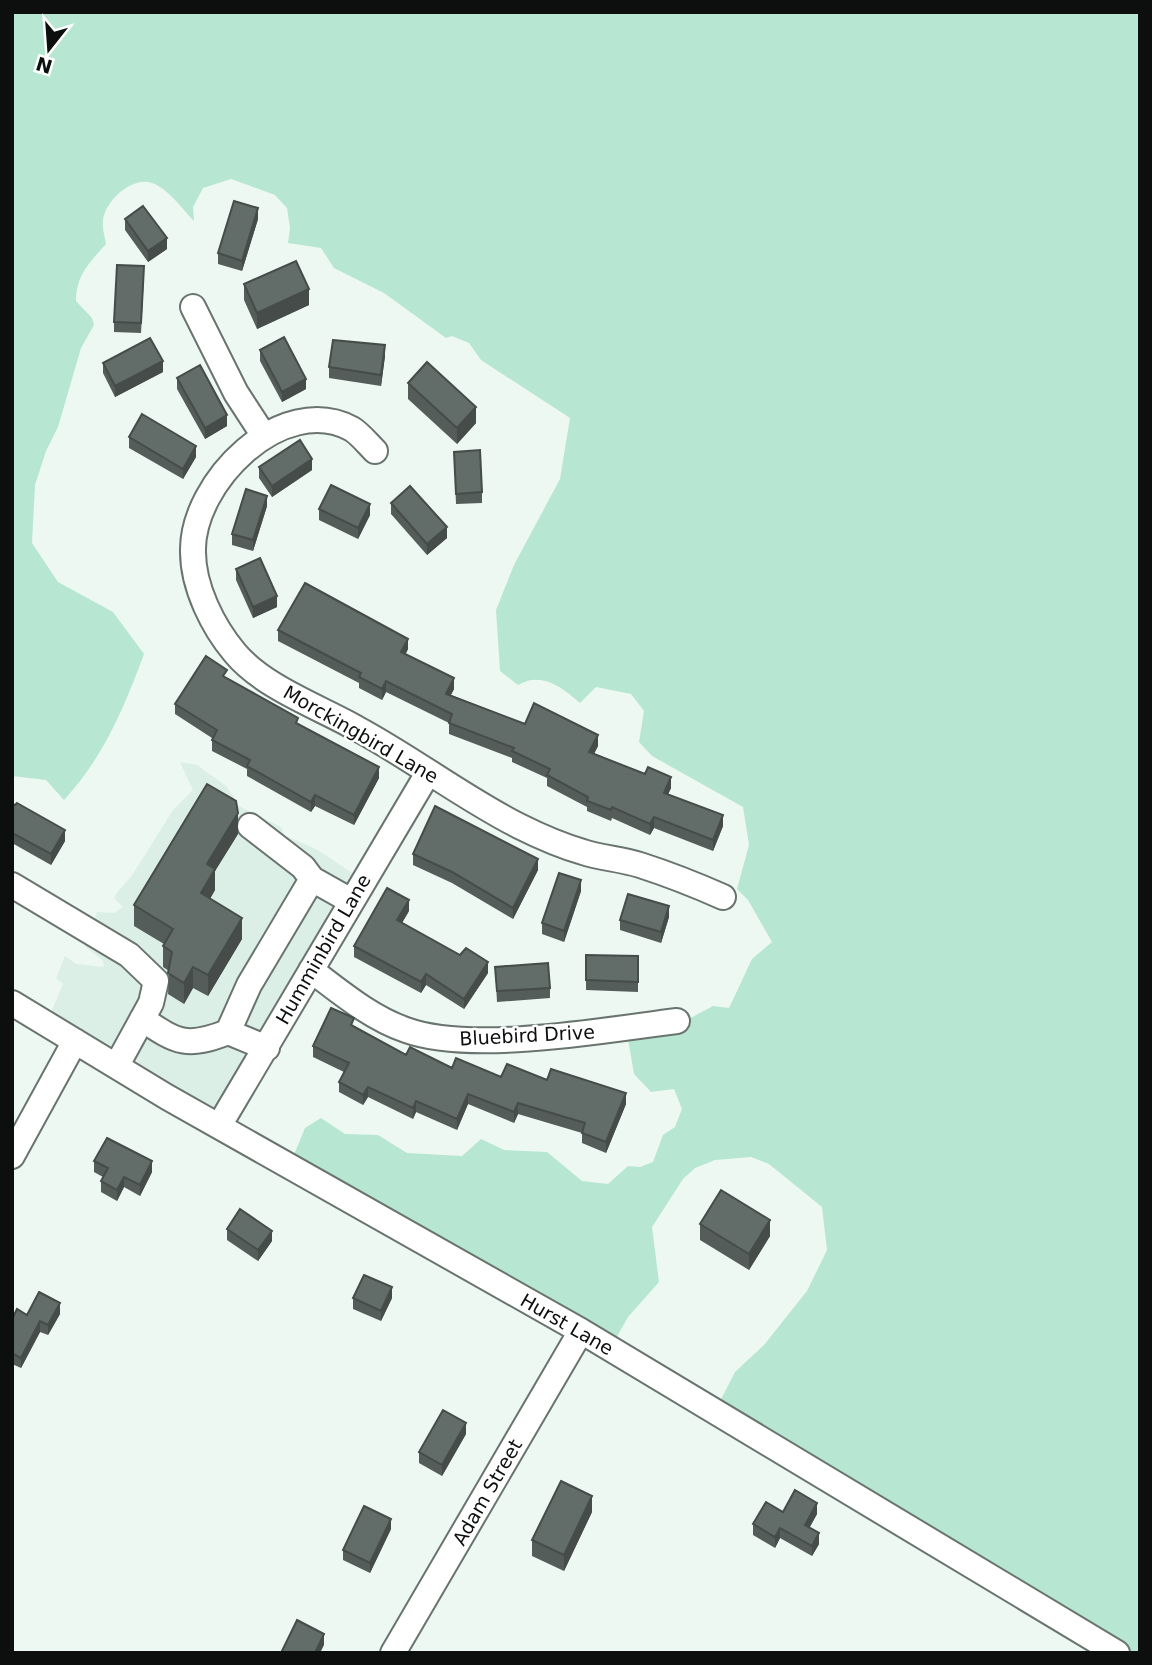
<svg xmlns="http://www.w3.org/2000/svg" width="1152" height="1665" viewBox="0 0 1152 1665" font-family="'DejaVu Sans',sans-serif">
  <rect width="100%" height="100%" fill="#edf8f3"/>
  <path fill="#dbefe6" d="M180,762L197,765L226,786L234,797L235,804L281,827L284,835L316,849L363,880L221,1129L46,1024L63,984L56,978L65,956L76,964L104,967L103,961L85,946L97,912L114,913L123,907L114,898L116,894L133,874L173,810L193,790Z"/>
  <path fill="#b7e6d2" d="M12,12H1140V1653H1109L714,1413L735,1372L764,1345L807,1291L827,1250L822,1207L769,1164L751,1157L715,1160L695,1168L683,1179L652,1227L659,1282L628,1317L615,1340L289,1167L305,1128L321,1118L345,1134L378,1135L407,1153L462,1156L481,1139L504,1150L547,1152L582,1181L608,1184L628,1166L640,1167L653,1162L663,1135L675,1127L682,1109L674,1089L651,1092L634,1074L627,1033L683,1022L713,1006L729,1008L752,959L772,942L748,900L737,889L749,845L743,807L652,756L639,742L644,711L631,694L596,687L580,703C562,687 541,671 518,685L500,671L496,610L514,565L560,479L570,418L481,360L469,343L452,336L446,338L384,293L334,268L321,248L288,243L290,228L287,208L275,195L231,179L203,188L193,207L194,221C182,209 166,185 148,182C129,179 103,203 103,222C102,229 105,237 106,244C90,262 76,275 76,301L92,318L94,325L81,348L58,427L46,451L35,485L32,543L58,582L113,612L144,654C124,708 103,758 64,800L46,780L12,776Z"/>
  <g fill="none" stroke-linecap="round" stroke-linejoin="round">
    <defs>
      <path id="minor" d="M193,307L236,393L264,436
        M375,451C368,444 360,434 352,429C282,391 191,483 193,552C193,587 213,627 235,653C263,687 319,707 356,728C412,758 462,797 519,826C539,836 562,846 583,852C601,858 621,859 640,865C668,874 696,885 723,897
        M250,826L303,867L312,879
        M12,885L129,955L156,981L151,1003L117,1065
        M311,970C340,992 371,1018 406,1030C472,1054 605,1030 677,1021
        M12,1003L167,1097L581,1331L1117,1653
        M142,1019C178,1043 187,1048 228,1032L267,1048
        M228,1032L249,985L312,879L351,901
        M219,1126L428,773
        M12,1156L75,1041
        M393,1653L581,1331"/>
    </defs>
    <use href="#minor" stroke="#6a746f" stroke-width="28"/>
    <use href="#minor" stroke="#fff" stroke-width="24"/>
  </g>
  <path fill="#545d59" d="M125,219L167,249L148,262L125,230Z
    M258,219L242,271L218,264V253Z
    M144,277L141,333L114,332V322Z
    M244,284L309,305L257,329L244,300Z
    M260,350L306,389L282,402L260,361Z
    M385,356L381,386L329,378V367Z
    M103,363L163,372L115,397L103,373Z
    M177,378L227,426L205,439L177,389Z
    M408,383L476,423L457,444L408,399Z
    M129,437L196,457L183,479L129,448Z
    M454,452L482,492V503L456,504Z
    M259,467L312,470L272,497L259,478Z
    M391,503L447,538L427,555L391,514Z
    M267,506L253,551L232,545V534Z
    M319,509L370,515L358,539L319,520Z
    M236,569L277,607L253,618L236,580Z
    M278,630L408,649L405,655L454,689L451,695L525,724L598,746L594,754L671,788L668,794L723,826L713,851L654,828L650,835L612,818L611,821L587,811V807L547,786V778L512,762V758L449,734V723L386,692L382,700L359,688V683L278,641Z
    M227,678L298,724L379,778L354,825L315,806L311,812L247,776V769L212,751V738L175,714V704Z
    M12,804L65,841L51,865L12,843Z
    M238,834L215,871V890L210,899L242,939L208,996L193,988L184,1004L168,994L169,971L163,967V946L164,944L134,926V905Z
    M413,854L538,870L513,919L452,883L413,865Z
    M581,891L564,942L542,934V923Z
    M409,911L402,923L488,973L464,1009L426,985L421,993L354,957V946Z
    M669,917L661,943L620,930V920Z
    M586,955L638,956V992L586,990Z
    M495,967L550,988V998L497,1002Z
    M354,1027L406,1055L452,1068L501,1077L547,1080L626,1104L606,1153L582,1143V1133L518,1114L514,1123L468,1104L457,1130L416,1112L413,1119L368,1097L363,1105L339,1092V1082L344,1072L313,1057V1046Z
    M94,1161L152,1172L140,1196L124,1187L117,1201L101,1192V1181L103,1177L94,1172Z
    M700,1224L770,1236L749,1270L700,1240Z
    M227,1229L272,1241L258,1261L227,1240Z
    M353,1298H392L381,1321L353,1309Z
    M60,1314L48,1335L40,1332L21,1368L12,1364V1319L27,1315Z
    M466,1434L442,1476L419,1463V1452Z
    M592,1512L564,1571L532,1556V1540Z
    M783,1512L817,1514L809,1528L819,1544L812,1556L780,1538L775,1548L753,1535V1524Z
    M391,1529L370,1573L343,1560V1550Z"/>
  <path fill="#454c49" d="M258,208V219L242,271V261Z
    M167,238V249L148,262V251Z
    M309,289V305L257,329V313Z
    M385,345V356L381,386V375Z
    M163,361V372L115,397V386Z
    M306,379V389L282,402V392Z
    M476,407V423L457,444V428Z
    M227,415V426L205,439V428Z
    M196,446V457L183,479V469Z
    M312,459V470L272,497V486Z
    M267,496V506L253,551V540Z
    M370,504V515L358,539V528Z
    M447,527V538L427,555V544Z
    M277,596V607L253,618V607Z
    M408,639V649L401,663V652Z
    M454,678V689L446,704V694Z
    M386,681V692L382,700V689Z
    M598,735V746L589,763V752Z
    M379,767V778L354,825V815Z
    M671,777V788L664,803V793Z
    M315,795V806L311,812V802Z
    M238,813V834L215,871V890L201,914V893L207,864Z
    M723,815V826L713,851V840Z
    M654,817V828L650,835V824Z
    M65,830V841L51,865V854Z
    M538,859V870L513,919V908Z
    M581,880V891L564,942V931Z
    M409,900V911L397,931V920Z
    M669,906V917L661,943V932Z
    M242,918V939L208,996V975Z
    M488,962V973L464,1009V999Z
    M193,967V988L184,1004V983Z
    M426,974V985L421,993V982Z
    M368,1087V1097L363,1105V1095Z
    M626,1093V1104L606,1153V1142Z
    M468,1094V1104L457,1130V1119Z
    M416,1101V1112L413,1119V1108Z
    M518,1103V1114L514,1123V1112Z
    M152,1161V1172L140,1196V1185Z
    M124,1177V1187L117,1201V1190Z
    M770,1220V1236L749,1270V1254Z
    M272,1231V1241L258,1261V1250Z
    M392,1287V1298L381,1321V1311Z
    M60,1303V1314L48,1335V1325Z
    M40,1321V1332L21,1368V1358Z
    M466,1423V1434L442,1476V1465Z
    M592,1496V1512L564,1571V1555Z
    M817,1503V1514L805,1536V1525Z
    M391,1519V1529L370,1573V1563Z
    M780,1528V1538L775,1548V1537Z
    M819,1533V1544L812,1556V1546Z
    M324,1634V1645L320,1653H315Z"/>
  <path fill="#626c68" stroke="#454c49" stroke-width="2" d="M234,201L258,208L242,261L218,253Z
    M143,206L167,238L148,251L125,219Z
    M296,261L309,289L257,313L244,284Z
    M117,265L144,266L141,323L114,322Z
    M284,337L306,379L282,392L260,350Z
    M150,338L163,361L115,386L103,363Z
    M333,340L385,345L381,375L329,367Z
    M427,362L476,407L457,428L408,383Z
    M200,365L227,415L205,428L177,378Z
    M142,414L196,446L183,469L129,437Z
    M300,440L312,459L272,486L259,467Z
    M480,450L482,492L456,494L454,452Z
    M331,485L370,504L358,528L319,509Z
    M410,486L447,527L427,544L391,503Z
    M246,489L267,496L253,540L232,534Z
    M260,558L277,596L253,607L236,569Z
    M305,583L408,639L401,652L454,678L446,694L525,724L534,703L598,735L589,752L645,774L648,767L671,777L664,793L723,815L713,840L654,817L650,824L612,807L611,810L587,801L588,797L547,775L550,769L512,751L514,748L449,723L452,714L386,681L382,689L359,677L361,673L278,630Z
    M206,656L227,670L223,676L298,718L296,723L379,767L354,815L315,795L311,802L247,766L250,760L212,740L217,730L175,704Z
    M207,784L236,801L238,813L207,864L215,869L201,893L242,918L208,975L193,967L184,983L168,973L172,952L163,946L173,929L134,905Z
    M17,803L65,830L51,854L12,833V804L15,805Z
    M435,806L538,859L513,908L452,872L413,854Z
    M559,873L581,880L564,931L542,923Z
    M387,888L409,900L397,920L460,955L466,948L488,962L464,999L426,974L421,982L354,946Z
    M628,894L669,906L661,932L620,920Z
    M586,955L638,956V982L586,980Z
    M548,963L550,988L497,991L495,967Z
    M331,1008L354,1018L351,1025L406,1055L410,1047L452,1068L456,1058L501,1077L507,1064L547,1080L551,1069L626,1093L606,1142L582,1133L585,1123L518,1103L514,1112L468,1094L457,1119L416,1101L413,1108L368,1087L363,1095L339,1082L349,1063L313,1046Z
    M107,1138L152,1161L140,1185L124,1177L117,1190L101,1181L108,1168L94,1161Z
    M721,1190L770,1220L749,1254L700,1224Z
    M240,1209L272,1231L258,1250L227,1229Z
    M364,1275L392,1287L381,1311L353,1298Z
    M39,1292L60,1303L48,1325L40,1321L21,1358L12,1353V1319L17,1309L27,1315Z
    M443,1410L466,1423L442,1465L419,1452Z
    M561,1481L592,1496L564,1555L532,1540Z
    M795,1490L817,1503L805,1525L819,1533L812,1546L780,1528L775,1537L753,1524L766,1502L783,1512Z
    M364,1506L391,1519L370,1563L343,1550Z
    M297,1620L324,1634L315,1653H281Z"/>
  <g text-anchor="middle" dominant-baseline="central" stroke-width="5" stroke-linejoin="round" paint-order="stroke">
    <g font-size="19" fill="#0c0f0e" stroke="#fff">
      <text transform="translate(361 734) rotate(30)">Morckingbird Lane</text>
      <text transform="translate(323 949) rotate(-60)">Humminbird Lane</text>
      <text transform="translate(527 1035) rotate(-3)">Bluebird Drive</text>
      <text transform="translate(567 1324) rotate(30)">Hurst Lane</text>
      <text transform="translate(487 1492) rotate(-60)">Adam Street</text>
    </g>
  </g>
  <rect width="1152" height="1665" fill="none" stroke="#0c0f0e" stroke-width="28"/>
  <g transform="translate(49 49) rotate(197)" stroke="#ffffff" stroke-width="5" paint-order="stroke">
  <path d="M0-5L12 26L0 18L-12 26Z" fill="#0c0f0e"/>
  <text y="-10" font-size="19" font-weight="bold" text-anchor="middle" fill="#0c0f0e">N</text>
  </g>
</svg>
